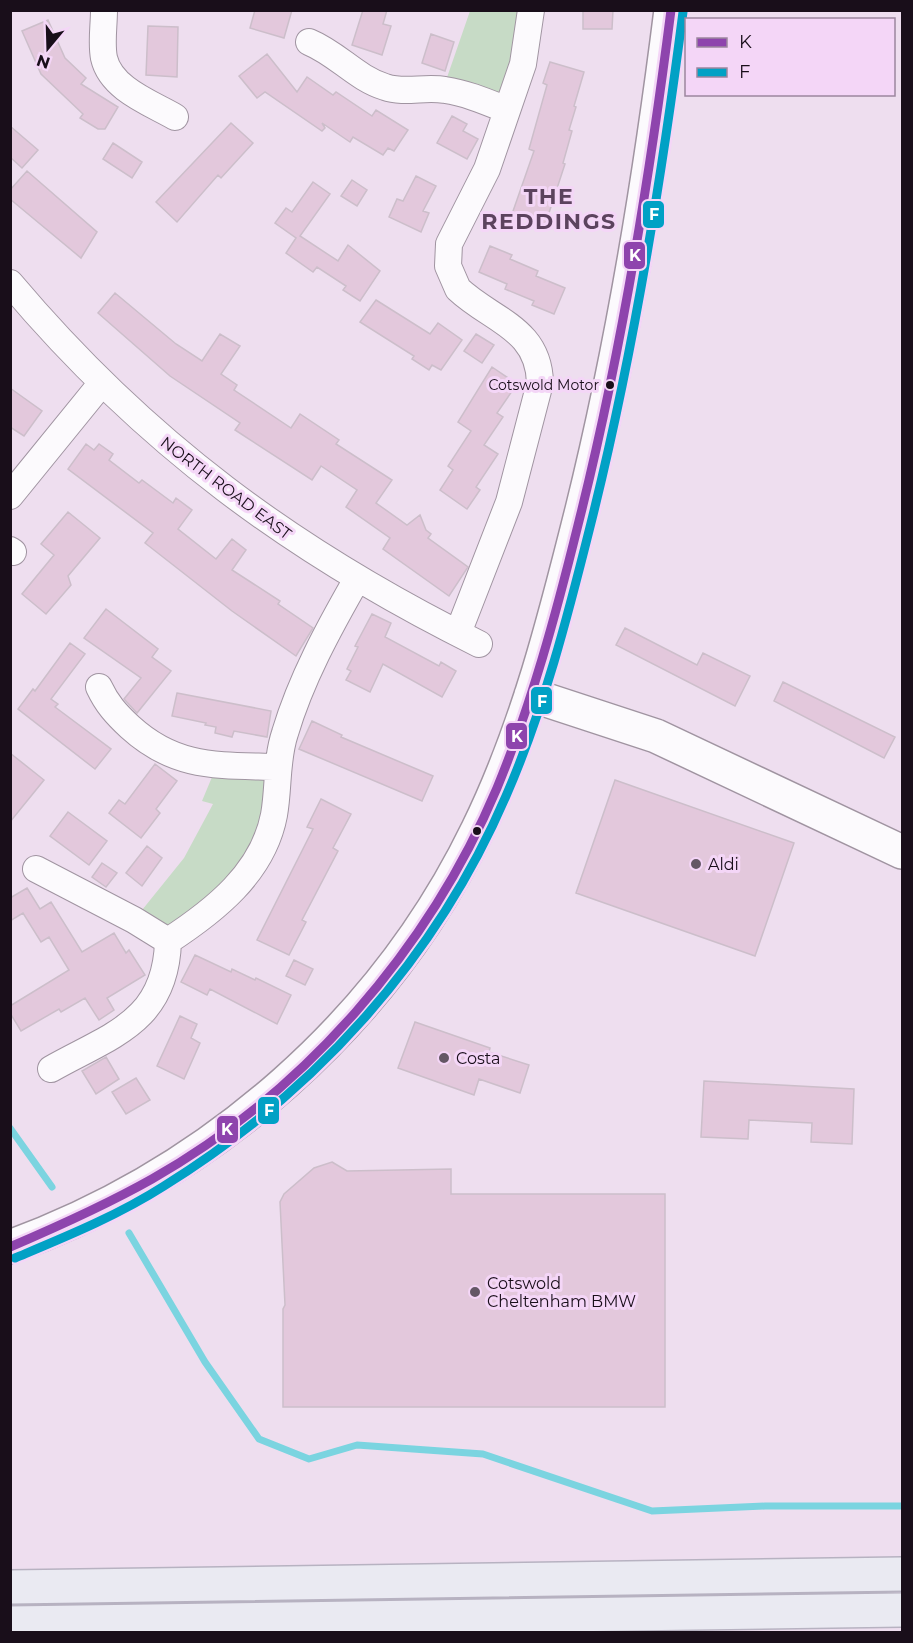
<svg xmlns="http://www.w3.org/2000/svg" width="913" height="1643" viewBox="0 0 913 1643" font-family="Montserrat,sans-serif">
  <rect width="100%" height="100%" fill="#eedeef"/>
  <path fill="#c7dbc6" d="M470,11H531L507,110L443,89Z
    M217,765L277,767L264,844L168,941L134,920L184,858L213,804L202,801Z"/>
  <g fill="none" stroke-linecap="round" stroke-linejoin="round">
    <path stroke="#7bd4e0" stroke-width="7" d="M10,1128L52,1187
      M129,1233L205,1362L259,1439L309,1459L357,1445L483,1454L652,1511L765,1506H902"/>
  </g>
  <path fill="#e3c8dc" stroke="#ccbeca" stroke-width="1.5" d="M255,10H292L284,38L250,28Z
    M363,10H387L383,24L391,26L382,55L352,45Z
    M583,10H613L612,29H583Z
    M48,20L65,58L86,78L81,84L118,107L105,129H98L80,118L83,114L41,74L22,31Z
    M148,26L178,27L177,77L146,75Z
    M431,34L454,42L445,71L422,63Z
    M267,54L297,92L307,77L333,95L336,92L372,116L376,110L408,130L394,151L388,148L383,155L353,137L350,142L322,123L325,128L322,131L265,92L257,98L239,76Z
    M550,62L584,72L574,106L576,107L569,130L572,131L563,163L565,164L545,225L512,214L534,151L529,149L547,85L543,83Z
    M452,116L467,124L463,131L478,139L467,159L437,143Z
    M231,123L253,143L221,178L218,175L177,222L156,202Z
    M10,126L38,150L22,168L10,157Z
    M113,143L142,162L132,178L103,159Z
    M27,171L97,232L81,258L10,199V190Z
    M416,176L436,186L423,211L429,213L421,232L389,217L397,199L403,201Z
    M352,180L367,190L357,206L341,196Z
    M313,182L330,194L300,236L338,261L348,245L380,271L360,301L343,290L346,286L317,267L313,272L286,253L296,238L275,223L286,208L292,212Z
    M490,246L512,255L510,259L538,271L536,276L565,288L554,314L532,305L534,301L505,289L507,284L479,272Z
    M115,293L176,344L202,361L220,334L240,346L221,374L237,385L234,390L291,428L300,414L339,440L336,444L392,480L376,503L407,525L420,515L426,530L431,534L428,538L468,567L449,596L383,549L390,538L346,507L357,490L321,466L312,480L235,430L240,423L170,376L98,313Z
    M376,300L430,334L438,323L462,340L441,370L432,365L429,370L412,359L414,356L360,322Z
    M476,334L494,345L482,363L464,351Z
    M492,367L517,384L497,413L503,417L484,445L498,454L476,487L480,490L467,509L440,490L453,470L448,466L471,431L458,422Z
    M10,388L42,411L24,436L10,427Z
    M86,444L94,450L99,444L113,454L109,460L139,483L142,480L173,503L176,498L192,510L178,529L216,559L232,539L246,550L232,570L280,601L278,604L313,628L296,656L232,611L145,543L153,533L68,469Z
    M68,512L100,538L68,576L71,585L46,614L22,594L54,555L41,544Z
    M106,609L158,649L152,657L171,671L137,713L124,699L141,678L84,638Z
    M372,614L391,623L385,637L439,666L441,662L456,671L442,697L383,664L370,692L346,680L351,671L347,669L358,647L355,646Z
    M625,628L697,665L703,653L750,676L735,706L616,645Z
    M70,643L85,654L51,699L58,704L55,707L111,749L95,769L18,709L33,689L35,691Z
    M783,682L895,737L884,758L774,701Z
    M177,693L271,711L267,737L234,731L232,737L215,733L216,727L205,725L206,723L172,716Z
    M312,721L342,735L341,737L433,776L422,801L299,749Z
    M10,753L44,780L10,822Z
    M155,764L177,781L156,809L160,813L141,838L109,813L119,800L125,804Z
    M615,780L794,843L755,956L576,893Z
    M321,799L351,814L333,848L338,851L302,920L306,922L289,955L257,940L313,829L307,827Z
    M68,812L107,841L89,865L50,836Z
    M147,846L162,858L142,886L126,873Z
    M102,863L117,873L106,887L92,877Z
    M27,888L40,909L51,902L82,952L114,933L126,953L129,950L145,975L107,998L114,1010L99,1020L85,998L61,1012L59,1009L21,1031L10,1013V1006L69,970L49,937L41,942L23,913L10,921V898Z
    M195,955L231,972L232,969L255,980L256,978L291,995L277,1024L210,989L207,995L181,982Z
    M294,960L313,969L305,985L286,976Z
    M180,1016L197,1024L191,1038L200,1043L184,1079L157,1066Z
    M415,1022L490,1048L489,1052L529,1065L520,1093L479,1079L474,1095L398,1068Z
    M106,1057L119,1079L96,1094L82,1071Z
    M136,1078L150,1100L126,1114L112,1092Z
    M704,1081L854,1089L852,1144L811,1142L812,1123L749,1120L748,1139L701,1137Z
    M332,1162L347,1171L451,1169V1194H665V1407H283V1309L285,1305L280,1202L284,1194L314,1168Z"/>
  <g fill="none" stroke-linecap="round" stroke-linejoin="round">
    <defs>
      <path id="street" d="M104,10C104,26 101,43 104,58C111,89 151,103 175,117
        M309,42C338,54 356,78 385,87C405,94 425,86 445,90C466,93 487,102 507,110
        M10,283C145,443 292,551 479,644
        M10,496L101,384
        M10,550L13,552
        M458,633L509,502L540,383C539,328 492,321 458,289L448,266L449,244L487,169L523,64L531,10
        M99,687C107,704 116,714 130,727C176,769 218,765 277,767
        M36,869L134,920L168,941
        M168,941C214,911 263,873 274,815C279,787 276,760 285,733C301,679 329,628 357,579
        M51,1069C111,1035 166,1022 168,941"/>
      <path id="secondary" d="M531,695L656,736L902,852
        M10,1247C212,1173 384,1023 478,829C527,729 555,618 582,510C623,345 650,179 671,10"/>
      <path id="highway" d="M10,1587L902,1574
        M10,1623L902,1610"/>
    </defs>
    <use href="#street" stroke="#a094a1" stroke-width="28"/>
    <use href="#secondary" stroke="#a094a1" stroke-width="36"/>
    <use href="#highway" stroke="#b7b2c1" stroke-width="36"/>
    <use href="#street" stroke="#fcfafd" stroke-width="26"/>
    <use href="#secondary" stroke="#fcfafd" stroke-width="33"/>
    <use href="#highway" stroke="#eaeaf2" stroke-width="33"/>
    <defs>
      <path id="bus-1" d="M10,1247C59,1226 106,1205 152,1179C304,1093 429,949 497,788C532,703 556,614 578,525C621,355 649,183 671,10"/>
      <path id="bus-2" d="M15,1258C65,1237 117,1216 164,1186C314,1093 436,959 506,796C544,709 568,615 591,523C633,355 661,184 683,12"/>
    </defs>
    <use href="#bus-1" stroke="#f4d6f7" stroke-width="14"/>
    <use href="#bus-2" stroke="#f4d6f7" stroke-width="14"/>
    <use href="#bus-1" stroke="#8e44ad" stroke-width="9"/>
    <use href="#bus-2" stroke="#01a1c5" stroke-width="9"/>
  </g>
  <g fill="#190e1a" stroke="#f4d6f7" stroke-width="2">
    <circle cx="610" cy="385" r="5"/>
    <circle cx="477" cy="831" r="5"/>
  </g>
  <g fill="#645765" stroke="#f4d6f7" stroke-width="2">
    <circle cx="696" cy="864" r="6"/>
    <circle cx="444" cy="1058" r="6"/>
    <circle cx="475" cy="1292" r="6"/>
  </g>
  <g text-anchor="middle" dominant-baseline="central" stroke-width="6" stroke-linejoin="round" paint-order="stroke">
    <g font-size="14" fill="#190e1a" stroke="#f4d6f7" text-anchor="end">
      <text x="599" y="385">Cotswold Motor</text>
    </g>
    <g font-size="16" fill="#190e1a" stroke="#f4d6f7">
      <text transform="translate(226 488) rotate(37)">NORTH ROAD EAST</text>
    </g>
    <g font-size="16" fill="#190e1a" stroke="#f4d6f7" text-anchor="start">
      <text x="708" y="864">Aldi</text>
      <text x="456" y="1058">Costa</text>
      <text x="487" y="1283">Cotswold<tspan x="487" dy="18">Cheltenham BMW</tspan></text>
    </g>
    <g font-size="22" font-weight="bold" letter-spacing="1.5" fill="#5c435e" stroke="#f4d6f7">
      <text x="549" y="196">THE<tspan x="549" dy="25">REDDINGS</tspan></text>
    </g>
  </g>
  <g stroke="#f4d6f7" stroke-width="2">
    <rect x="642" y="200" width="23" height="29" rx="6" fill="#01a1c5"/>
    <rect x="623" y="241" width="23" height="29" rx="6" fill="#8e44ad"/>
    <rect x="530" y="686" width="23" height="29" rx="6" fill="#01a1c5"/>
    <rect x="505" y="722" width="23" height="28" rx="6" fill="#8e44ad"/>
    <rect x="257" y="1096" width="23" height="29" rx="6" fill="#01a1c5"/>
    <rect x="216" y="1115" width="23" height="29" rx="6" fill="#8e44ad"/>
  </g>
  <g font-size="16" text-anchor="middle" font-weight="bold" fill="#fff">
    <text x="654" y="220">F</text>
    <text x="635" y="261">K</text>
    <text x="542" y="707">F</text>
    <text x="517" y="742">K</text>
    <text x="269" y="1116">F</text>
    <text x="227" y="1135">K</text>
  </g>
  <rect width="913" height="1643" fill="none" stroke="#190e1a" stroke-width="24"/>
  <rect x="685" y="18" width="210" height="78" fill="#f4d6f7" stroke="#9c869f" stroke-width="1.5"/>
  <rect x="697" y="38" width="30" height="9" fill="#8e44ad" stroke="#9c869f" stroke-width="1.5"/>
  <text x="739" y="48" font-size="18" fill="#190e1a">K</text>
  <rect x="697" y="68" width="30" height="9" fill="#01a1c5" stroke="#9c869f" stroke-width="1.5"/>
  <text x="739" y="78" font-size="18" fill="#190e1a">F</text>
  <g transform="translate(48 48) rotate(199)" stroke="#f4d6f7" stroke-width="4.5" paint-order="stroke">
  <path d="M0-4.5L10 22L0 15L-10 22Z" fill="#190e1a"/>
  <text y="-9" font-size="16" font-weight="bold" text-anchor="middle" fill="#190e1a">N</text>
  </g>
</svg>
